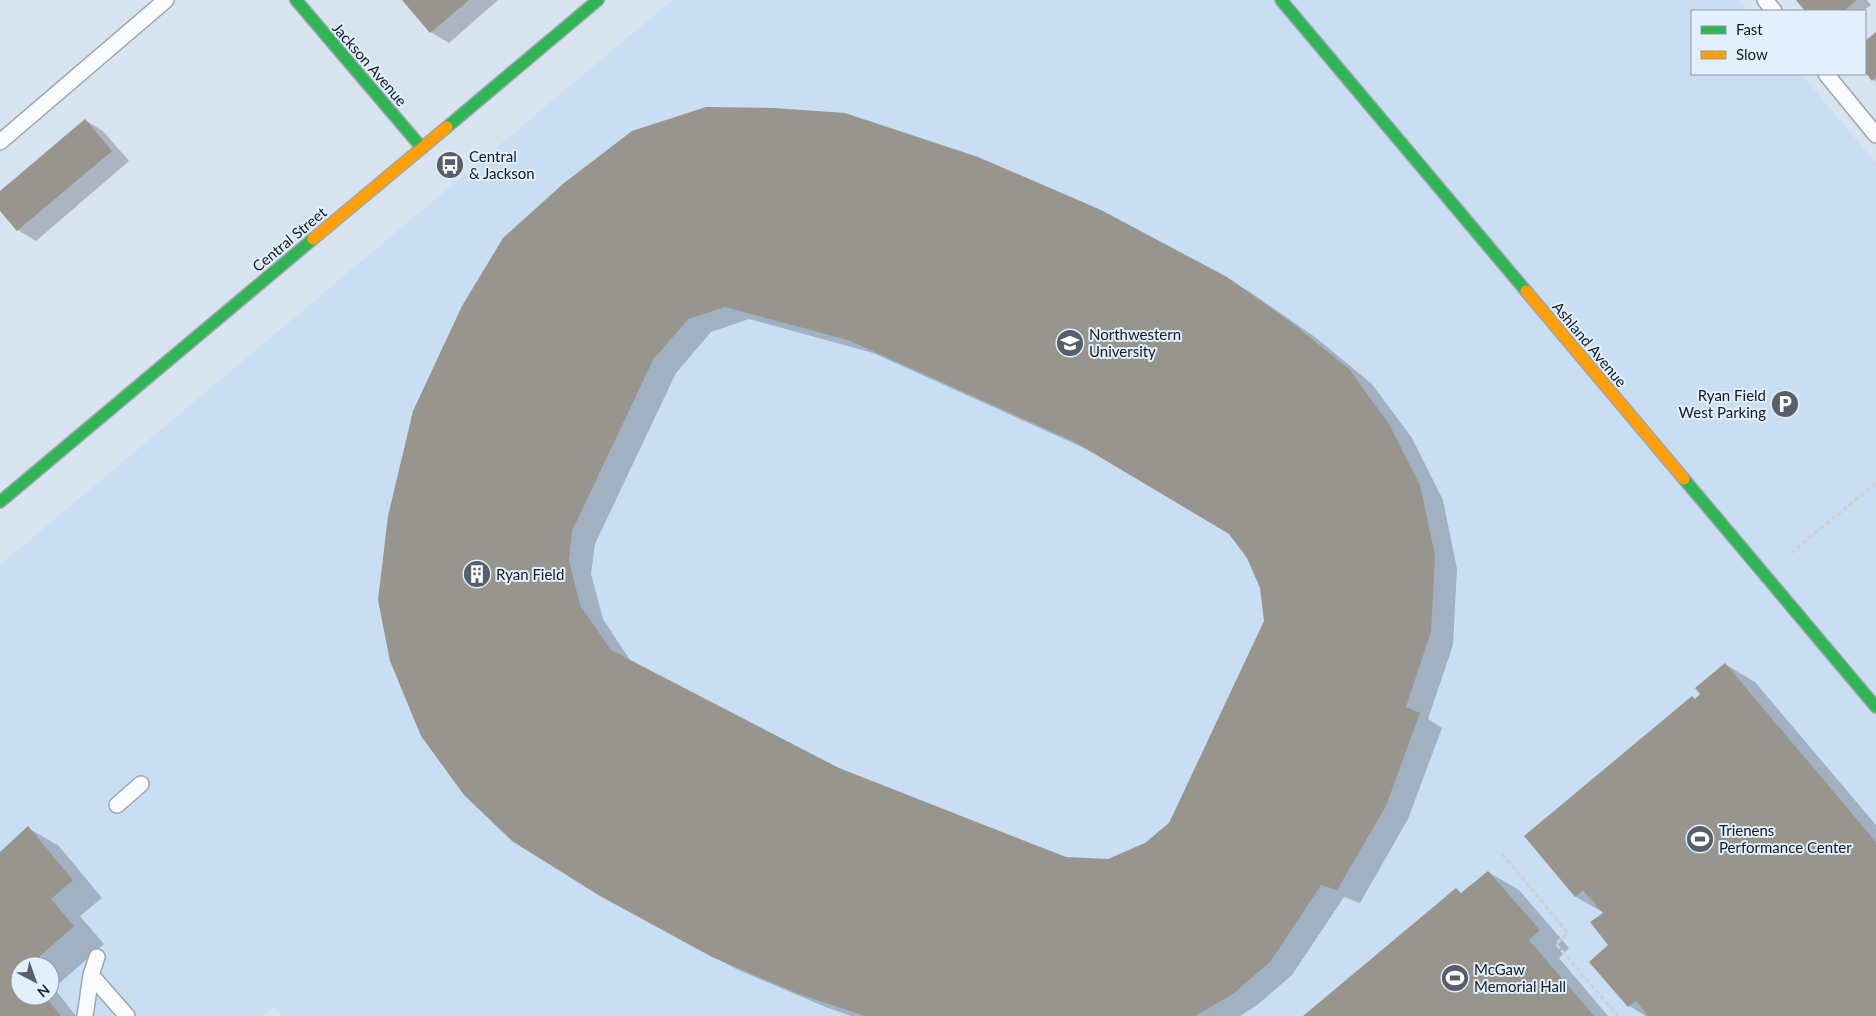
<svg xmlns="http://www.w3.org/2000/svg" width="1876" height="1016" viewBox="0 0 1876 1016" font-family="Lato,sans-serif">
  <rect width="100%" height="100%" fill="#d7e3ef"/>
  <path fill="#cadef3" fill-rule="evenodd" d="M672,0H1739L1749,11H1692V74H1801L1876,163V1016H282L274,1007L264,1016H0V565ZM20,966H50V996H20Z"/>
  <path fill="#0003" fill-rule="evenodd" d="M403,0H498L449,43L431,32Z
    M1798,0H1867L1871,5L1863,11H1807Z
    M1876,34V82L1865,70V43Z
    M85,120L103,131L129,161L36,241L18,230L0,209V193Z
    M1227,278L1250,292L1315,337L1372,384L1412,438L1443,500L1457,569L1453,645L1428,719L1442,728L1408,819L1360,903L1344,897L1292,975L1256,1006L1240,1016H851L823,1006L736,969L624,908L464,307ZM749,319L873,353L1095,453L1230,533L1248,558L1262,587L1266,622L1170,824L1146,844L1108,861L1066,858L838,769L632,663L603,619L591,574L595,544L676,373L711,332Z
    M1725,664L1755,682L1876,825V1016H1646L1629,1006L1610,945L1604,913L1576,897L1526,837L1696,699Z
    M28,828L59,846L102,898L80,916L104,944L54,988L76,1016H0V853ZM20,966H50V996H20Z
    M1488,872L1519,890L1569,948L1559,958L1608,1016H1305L1456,890L1463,894Z"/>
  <path fill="#97958e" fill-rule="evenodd" d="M402,0H469L430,33Z
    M1796,0H1857L1846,9L1848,11H1805Z
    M1876,32V77L1872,81L1865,72V41Z
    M706,107L774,108L845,113L978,157L1101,210L1227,277L1292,323L1349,369L1389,424L1420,485L1435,555L1431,632L1406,707L1420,713L1386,806L1337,890L1321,885L1270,962L1233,994L1195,1016H865L799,994L712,957L600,896L512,841L464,795L421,736L390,661L378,600L388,516L413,411L462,306L503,238L564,183L632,131ZM725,307L848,340L1073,441L1229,534L1247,558L1260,588L1264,621L1169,823L1145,843L1108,859L1066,857L839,768L611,650L580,605L569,561L572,531L653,360L688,319Z
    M85,119L112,151L17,231L0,211V191Z
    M1725,663L1876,842V1016H1648L1636,1001L1628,1007L1589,962L1608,945L1590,922L1603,913L1583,890L1575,897L1524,836L1692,696L1695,699L1700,694L1695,688Z
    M28,826L73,880L51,899L74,926L29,966H20V996H45L61,1016H0V852Z
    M1488,871L1540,930L1529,940L1594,1016H1303L1456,888L1461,893Z"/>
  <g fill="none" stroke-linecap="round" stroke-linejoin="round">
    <defs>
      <path id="lane" d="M1765,0L1774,11
        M1826,74L1876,135
        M0,142L166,0
        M117,805L141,784
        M97,957L91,975L127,1016
        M85,1016L91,975"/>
      <path id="fast" d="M296,0L422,148
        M1281,0L1526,291
        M447,127L598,0
        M1684,479L1876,707
        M0,502L313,239"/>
      <path id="slow" d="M313,239L447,127
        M1526,291L1684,479"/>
    </defs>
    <use href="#lane" stroke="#9da5af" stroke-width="18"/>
    <use href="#fast" stroke="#9da5af" stroke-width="14"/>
    <use href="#slow" stroke="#9da5af" stroke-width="14"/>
    <path stroke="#cdd0d4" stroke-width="3" stroke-dasharray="5 2.5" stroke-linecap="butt" d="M1791,553L1876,483
      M1502,854L1568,933L1556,944L1618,1016"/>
    <use href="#lane" stroke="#f9fbfd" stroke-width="15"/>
    <use href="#fast" stroke="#30b455" stroke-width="11"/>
    <use href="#slow" stroke="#ff9f0a" stroke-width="11"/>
  </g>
  <defs>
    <symbol id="bus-disc" viewBox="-11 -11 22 22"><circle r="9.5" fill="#57606a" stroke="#e2effc"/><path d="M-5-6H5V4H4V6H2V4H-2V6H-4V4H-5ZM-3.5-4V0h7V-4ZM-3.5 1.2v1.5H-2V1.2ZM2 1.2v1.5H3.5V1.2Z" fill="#fff"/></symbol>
    <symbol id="university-disc" viewBox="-11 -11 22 22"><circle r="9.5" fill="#57606a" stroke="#e2effc"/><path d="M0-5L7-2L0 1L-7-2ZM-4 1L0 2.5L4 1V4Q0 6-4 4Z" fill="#fff"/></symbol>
    <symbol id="parking-disc" viewBox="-11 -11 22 22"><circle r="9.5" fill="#57606a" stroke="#e2effc"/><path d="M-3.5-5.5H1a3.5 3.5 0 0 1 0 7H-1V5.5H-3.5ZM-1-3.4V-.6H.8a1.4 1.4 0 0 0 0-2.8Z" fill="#fff"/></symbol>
    <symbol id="building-disc" viewBox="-11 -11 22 22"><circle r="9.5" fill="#57606a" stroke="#e2effc"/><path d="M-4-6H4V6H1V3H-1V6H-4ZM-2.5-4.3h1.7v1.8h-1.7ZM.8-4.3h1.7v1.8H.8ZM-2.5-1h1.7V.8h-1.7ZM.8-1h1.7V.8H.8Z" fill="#fff"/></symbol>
    <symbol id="stadium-disc" viewBox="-11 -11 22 22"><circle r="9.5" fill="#57606a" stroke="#e2effc"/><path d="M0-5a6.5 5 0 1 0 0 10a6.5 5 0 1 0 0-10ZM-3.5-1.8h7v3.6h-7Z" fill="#fff"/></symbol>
  </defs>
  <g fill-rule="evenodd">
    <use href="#bus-disc" x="434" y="149" width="32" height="32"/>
    <use href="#university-disc" x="1054" y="327" width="32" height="32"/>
    <use href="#parking-disc" x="1769" y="388" width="32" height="32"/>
    <use href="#building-disc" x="461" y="558" width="32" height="32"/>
    <use href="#stadium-disc" x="1684" y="823" width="32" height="32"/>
    <use href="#stadium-disc" x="1439" y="962" width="32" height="32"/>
  </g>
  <g text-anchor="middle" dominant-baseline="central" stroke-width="4" stroke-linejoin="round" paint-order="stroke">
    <g font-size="15" fill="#121a22" stroke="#e2effc">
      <text transform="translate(370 64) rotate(49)">Jackson Avenue</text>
      <text transform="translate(289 239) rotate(-40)">Central Street</text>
      <text transform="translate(1590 344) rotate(50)">Ashland Avenue</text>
    </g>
    <g font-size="15" fill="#121a22" stroke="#e2effc" text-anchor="start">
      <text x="469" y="156">Central<tspan x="469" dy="17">&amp; Jackson</tspan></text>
      <text x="1089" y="334">Northwestern<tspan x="1089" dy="17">University</tspan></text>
      <text x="1766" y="395" text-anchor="end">Ryan Field<tspan x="1766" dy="17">West Parking</tspan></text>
      <text x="496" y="574">Ryan Field</text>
      <text x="1719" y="830">Trienens<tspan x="1719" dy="17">Performance Center</tspan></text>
      <text x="1474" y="969">McGaw<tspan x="1474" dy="17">Memorial Hall</tspan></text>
    </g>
  </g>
  <rect x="1691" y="10" width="175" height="65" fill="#e2effc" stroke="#8f9aa5"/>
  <rect x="1701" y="26" width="25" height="8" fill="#30b455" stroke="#8f9aa5"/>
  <text x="1736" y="35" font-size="15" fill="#121a22">Fast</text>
  <rect x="1701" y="51" width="25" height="8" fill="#ff9f0a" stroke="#8f9aa5"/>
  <text x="1736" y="60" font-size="15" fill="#121a22">Slow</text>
  <g transform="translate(35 981) rotate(139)"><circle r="24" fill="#e2effc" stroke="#8f9aa5"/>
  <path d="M0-4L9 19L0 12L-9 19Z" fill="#57606a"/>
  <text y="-8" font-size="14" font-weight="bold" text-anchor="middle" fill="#121a22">N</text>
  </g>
</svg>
